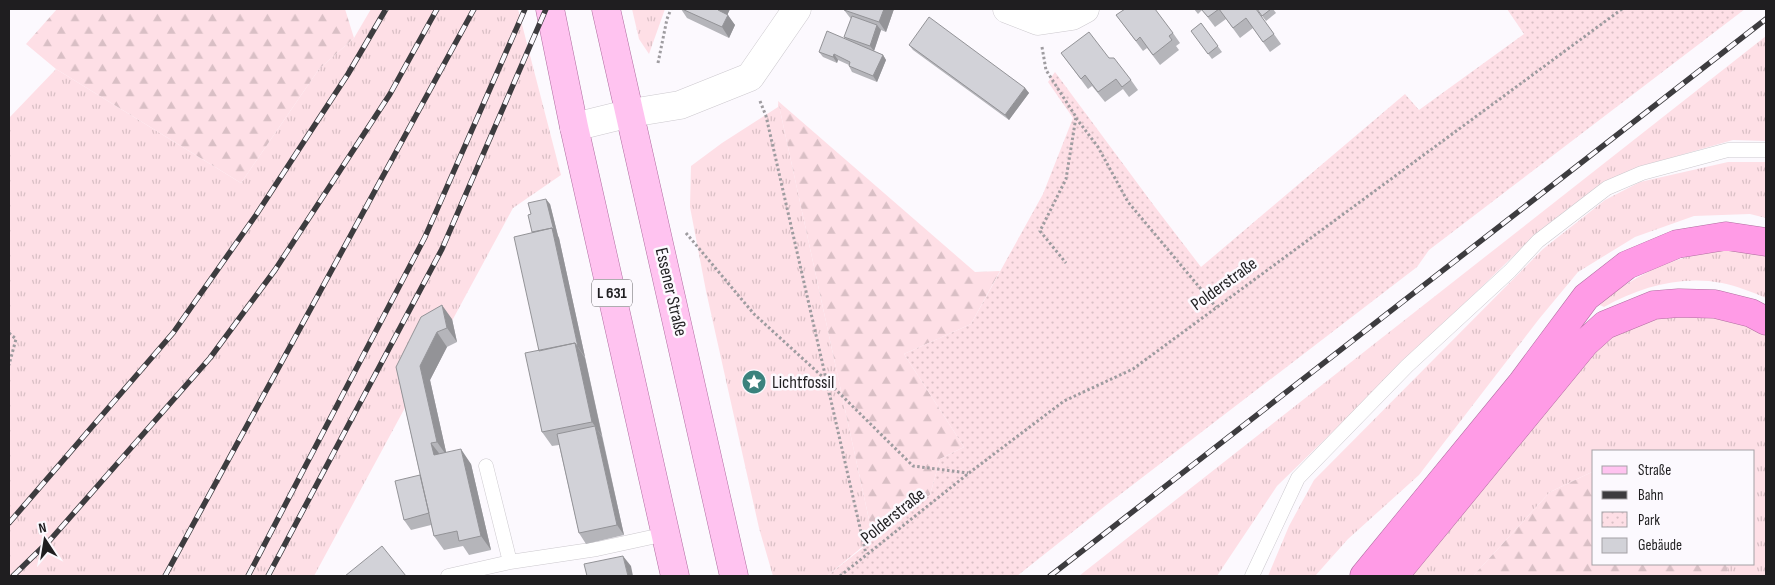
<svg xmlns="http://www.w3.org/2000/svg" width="1775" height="585" viewBox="0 0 1775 585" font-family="'Sofia Sans Condensed',sans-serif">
  <defs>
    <pattern id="grass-tufts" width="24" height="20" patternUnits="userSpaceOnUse" patternTransform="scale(1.25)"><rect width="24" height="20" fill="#fedfe6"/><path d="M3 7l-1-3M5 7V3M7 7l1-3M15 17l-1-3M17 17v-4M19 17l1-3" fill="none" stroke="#d9bfc5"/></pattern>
    <pattern id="forest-firs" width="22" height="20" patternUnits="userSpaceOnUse" patternTransform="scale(1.25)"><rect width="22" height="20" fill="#fedfe6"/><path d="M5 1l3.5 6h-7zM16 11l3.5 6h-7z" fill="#d9bfc5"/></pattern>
    <pattern id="park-dots" width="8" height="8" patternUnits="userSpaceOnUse" patternTransform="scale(1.25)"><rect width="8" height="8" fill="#fedfe6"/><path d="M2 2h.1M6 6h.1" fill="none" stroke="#d9bfc5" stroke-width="1.8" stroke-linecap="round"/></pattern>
  </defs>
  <rect width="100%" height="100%" fill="#fcf9fe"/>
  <path fill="url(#grass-tufts)" d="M371,9H518L561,175L513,208L314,576H9V118L56,69L241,183L319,69L354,38Z
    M632,9H665L649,54L639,39Z
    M1766,36V141L1733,140L1684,154L1623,175L1594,189L1537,233L1277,486L1217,576H1079Z
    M778,101L873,538L827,576H773L759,528L706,291L690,207L691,166L722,143L778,107Z
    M1728,162H1766V218L1750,214L1694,216L1635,237L1578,272L1539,319L1419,475L1348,539L1315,576H1268L1289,526L1314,480L1543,249L1605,200L1640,182Z
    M1713,251H1739L1766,255V298C1752,292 1737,286 1722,283C1681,275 1640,287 1604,307L1600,305L1603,300C1641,273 1666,260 1713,251Z
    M1699,310L1766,331V576H1725L1728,571L1726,564H1754V451H1594V471L1550,492L1473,576H1408L1575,371C1597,349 1621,323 1653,316C1668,313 1684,312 1699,310Z"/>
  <path fill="url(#forest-firs)" d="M57,9H345L354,38L319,69L241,183L56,69L26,44Z
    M778,101L975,272L1000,271L971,324L904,354L964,447L940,459L930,495L873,538Z
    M1594,471V564H1726L1728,571L1725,576H1473L1550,492Z"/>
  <path fill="url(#park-dots)" d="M1507,9H1745L1429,250L1417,267L1109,503L1017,576H827L930,495L940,459L964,447L904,354L971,324L1043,194L1073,118L1048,82L1055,72L1155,207L1201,267L1405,94L1419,110L1524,34Z"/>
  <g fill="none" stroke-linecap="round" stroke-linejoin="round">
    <defs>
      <path id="service" d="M486,466L510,562L597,549L666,534
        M448,576L510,562
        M1252,576L1298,478L1407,366L1510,271L1538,241L1607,188L1642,173L1728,150H1766"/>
      <path id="minor" d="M1007,9L1038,21L1072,16L1085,9
        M574,127L631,113L680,105L750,77L797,9"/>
      <path id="primary" d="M550,9L574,127L675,576
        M606,9L734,576"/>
      <path id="motorway" d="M1364,576L1522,383L1586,297L1627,265L1677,244L1726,236L1766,242
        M1394,576L1585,343L1605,325L1654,305L1679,303L1715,304L1751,313L1766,321"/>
    </defs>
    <use href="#service" stroke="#ccc9ce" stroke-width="15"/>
    <use href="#minor" stroke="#ccc9ce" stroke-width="29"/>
    <use href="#primary" stroke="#b16fa1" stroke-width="29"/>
    <use href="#motorway" stroke="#b16fa1" stroke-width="29"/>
    <path stroke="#9e9ca0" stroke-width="3" stroke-dasharray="2.5 2.5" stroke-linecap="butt" d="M1042,47L1046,70L1076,117L1066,179L1040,231L1066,263
      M658,63L667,19L671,9
      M760,101L766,116L866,554
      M1076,118L1098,147L1128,202L1216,307
      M686,233L754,314L825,379L913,466L968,473
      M9,333L16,339L9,365
      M840,576L969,473L1064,401L1133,369L1622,9"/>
    <use href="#service" stroke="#fff" stroke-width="14"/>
    <use href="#minor" stroke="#fff" stroke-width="28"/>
    <use href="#primary" stroke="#ffc3f0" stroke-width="28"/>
    <use href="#motorway" stroke="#ff9be6" stroke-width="28"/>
    <defs>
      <path id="rail" d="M9,523L173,333L256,215L348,74L386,9
        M13,576L51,539L210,358L275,270L390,94L437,9
        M165,576L474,9
        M248,576L425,237L525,9
        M268,576L442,249L546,9
        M1050,576L1766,19"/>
    </defs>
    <use href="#rail" stroke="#3d3c3f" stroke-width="5.5"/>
    <use href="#rail" stroke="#fcf9fe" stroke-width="4" stroke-dasharray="11" stroke-linecap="butt"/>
  </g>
  <path fill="#b5b5ba" d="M681,9H730L727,15L735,25L729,38L687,18Z
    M894,9L886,32L881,30L874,51L883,55L886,60L877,82L852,72L849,66V65L838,60L837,63L823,57L819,52L846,39L844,37L851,19L844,10Z
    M1194,9H1256L1281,44L1270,52L1253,28L1240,38L1226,19L1215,27L1202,10L1198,14Z
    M1257,9H1273L1276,13L1266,21Z
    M1116,15L1173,33L1180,43L1176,46L1179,50L1160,65L1147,48L1143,51Z
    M1201,23L1222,52L1212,59L1191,31Z
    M909,45L1025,88L1029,93L1009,120L913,50Z
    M1061,53L1109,58L1131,80L1138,90L1129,97L1123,89L1105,102L1092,86L1088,89Z
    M550,204L558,236L559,238L624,535L586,544L579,533L559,445L552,446L542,432L539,351L531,214Z
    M452,319L457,342L447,347L430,380L446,452L471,464L491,550L469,555L463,546L444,550L434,536L431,525L411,530L404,520L420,475L396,367Z"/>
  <path fill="#939397" d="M718,9H730L725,20L718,10Z
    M884,9H894L886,32L879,22Z
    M728,15L735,25L729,38L722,27Z
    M877,25L881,30L874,51L870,46Z
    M834,54L838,60L837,63L833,57Z
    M883,55L886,60L877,82L873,76Z
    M1025,88L1029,93L1009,120L1005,115Z
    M546,199L550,204L558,236L559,238L585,357L578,347L552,228Z
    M442,305L452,319L457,342L447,328Z
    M437,332L447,347L430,380L447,456L437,442L420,366Z
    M575,343L585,358L602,436L592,422Z
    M595,426L602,437L624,535L617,525Z
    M431,443L442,457L434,455Z
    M461,449L471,464L491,550L481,536Z
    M623,556L631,566L633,576H628Z"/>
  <path fill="#d2d2d8" stroke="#939397" d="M682,9H718V10L728,15L722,27Z
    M845,9H884L879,22L844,10Z
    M1125,9H1155L1173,33L1169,36L1172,40L1153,55L1140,37L1136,41L1116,15Z
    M1201,9H1256L1274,34L1263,42L1246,18L1233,28L1219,9L1208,17Z
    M1257,9H1271L1262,16Z
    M852,16L877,25L870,46L844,37Z
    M929,17L1025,88L1005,115L909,45Z
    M1201,23L1218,46L1208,54L1191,31Z
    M827,31L883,55L873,76L849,66L850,62L834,54L833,57L819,52Z
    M1089,32L1109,58H1114L1131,80L1122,87L1116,79L1098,92L1085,75L1081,79L1061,53Z
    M546,199L554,231L552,228L532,232L528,215L531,214L528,203Z
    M552,228L578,347L575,343L539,351L514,237Z
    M442,305L447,328L437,332L420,366L437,442L431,443L434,455L461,449L481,536L459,541L457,531L434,536L396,367L421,317Z
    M575,343L592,422L542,432L525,353Z
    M595,426L617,525L579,533L557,434Z
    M420,475L429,513L404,520L395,481Z
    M382,546L406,576H345Z
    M623,556L628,576H587L584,564Z"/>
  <defs>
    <symbol id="sight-disc" viewBox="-11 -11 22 22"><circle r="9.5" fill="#3b827d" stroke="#fcf9fe"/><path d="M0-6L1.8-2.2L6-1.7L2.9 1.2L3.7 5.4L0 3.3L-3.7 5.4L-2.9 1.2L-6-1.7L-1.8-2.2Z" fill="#fff"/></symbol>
  </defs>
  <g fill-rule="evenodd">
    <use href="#sight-disc" x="740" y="368" width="28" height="28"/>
  </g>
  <g text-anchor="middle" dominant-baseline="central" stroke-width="5" stroke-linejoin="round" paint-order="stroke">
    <rect fill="#fcf9fe" stroke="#616063" stroke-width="1" x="592" y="279.5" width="40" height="27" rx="4"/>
    <g font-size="16" font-weight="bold" fill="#1f1e20">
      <text x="612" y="293">L 631</text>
    </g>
    <g font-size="18" fill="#1f1e20" stroke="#fcf9fe">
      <text transform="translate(1224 284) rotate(-36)">Polderstraße</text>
      <text transform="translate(671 292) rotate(77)">Essener Straße</text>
      <text transform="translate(893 516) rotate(-39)">Polderstraße</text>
    </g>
    <g font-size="18" fill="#1f1e20" stroke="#fcf9fe" text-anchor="start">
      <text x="772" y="382">Lichtfossil</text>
    </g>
  </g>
  <rect width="1775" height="585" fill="none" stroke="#1f1e20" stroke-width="20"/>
  <rect x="1592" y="450" width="162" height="115" fill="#fcf9fe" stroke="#a4a1a5"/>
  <rect x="1602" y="466" width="25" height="8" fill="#ffc3f0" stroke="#a4a1a5"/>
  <text x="1638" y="475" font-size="15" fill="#1f1e20">Straße</text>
  <rect x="1602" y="491" width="25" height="8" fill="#3d3c3f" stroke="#a4a1a5"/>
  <text x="1638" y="500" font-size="15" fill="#1f1e20">Bahn</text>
  <rect x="1602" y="512" width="25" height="15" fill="url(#park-dots)" stroke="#a4a1a5"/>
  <text x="1638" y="525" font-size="15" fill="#1f1e20">Park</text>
  <rect x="1602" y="538" width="25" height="15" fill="#d2d2d8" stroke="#a4a1a5"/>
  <text x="1638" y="550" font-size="15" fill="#1f1e20">Gebäude</text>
  <g transform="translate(45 540) rotate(348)" stroke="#fcf9fe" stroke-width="4" paint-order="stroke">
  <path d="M0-4L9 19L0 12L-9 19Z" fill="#1f1e20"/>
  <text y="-8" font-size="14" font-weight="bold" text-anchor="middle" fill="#1f1e20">N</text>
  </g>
</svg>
